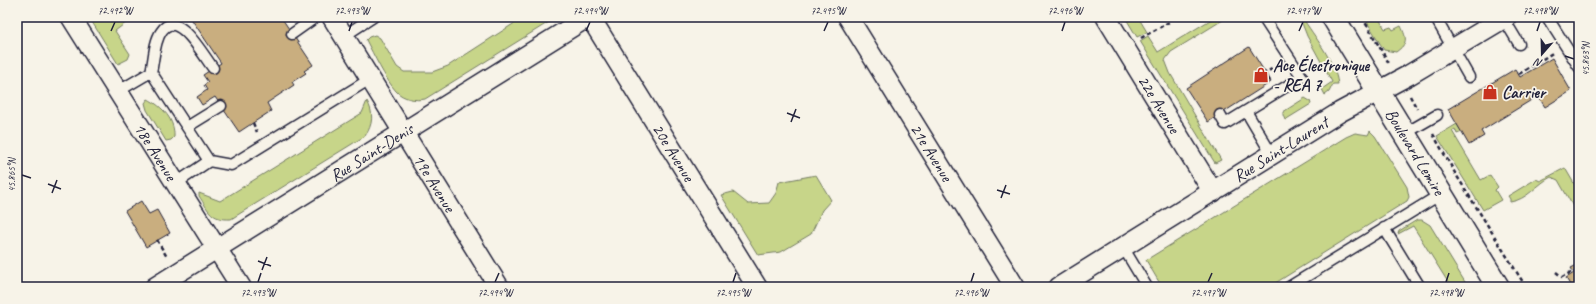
<svg xmlns="http://www.w3.org/2000/svg" width="1596" height="304" viewBox="0 0 1596 304" font-family="Caveat,sans-serif">
  <rect width="100%" height="100%" fill="#f7f3e8"/>
  <filter id="ink" filterUnits="userSpaceOnUse"><feTurbulence type="fractalNoise" baseFrequency=".025" numOctaves="2"/><feDisplacementMap in="SourceGraphic" scale="8" xChannelSelector="R" yChannelSelector="G"/><feConvolveMatrix kernelMatrix="1 2 1 2 8 2 1 2 1" color-interpolation-filters="sRGB"/></filter>
  <g filter="url(#ink)">
    <path fill="#c7d589" stroke="#747c62" d="M89,17H124L127,22L115,31L130,54L128,59L118,64Z
      M524,17H557L425,99C416,101 403,99 396,91C385,79 374,55 366,40L369,37L375,35L380,38L397,67L404,72H432L448,66Z
      M1125,17H1138L1147,32L1137,37Z
      M1215,17L1226,18L1171,52L1165,60L1170,73L1221,160L1215,163L1140,41L1148,36L1158,52Z
      M1302,17C1314,36 1335,61 1338,84H1333L1329,92L1325,95L1322,89L1332,82L1307,36L1300,18Z
      M1364,17H1378L1385,29L1391,27L1393,30L1401,26C1407,39 1408,43 1396,52L1384,50Z
      M1305,98L1310,101L1311,104L1285,120L1283,115V112Z
      M148,99C163,107 175,120 174,137L171,140L166,141L147,110L145,103Z
      M367,101C374,113 373,125 365,136L231,219C211,220 209,211 199,196V193L220,201L362,113Z
      M1457,124L1462,132L1457,134L1455,129L1452,131L1481,180L1490,175L1498,187L1495,190L1501,200L1483,210L1437,136Z
      M1370,131L1375,136L1407,187L1409,197L1407,201L1269,287H1162L1146,260L1346,137L1355,133L1368,135Z
      M1565,168L1579,192V217L1558,180L1551,177C1537,184 1527,200 1510,202V199L1508,196L1536,179L1540,181Z
      M816,175L831,200L822,210L811,234L781,252L758,255L721,195L733,192L748,204L769,203L776,193L779,182Z
      M1417,220H1422L1430,225L1468,287H1451L1413,226L1398,234L1399,231Z"/>
    <path fill="#c9ae7f" stroke="#22223b" d="M190,17H281L313,65L304,71L306,73L292,82L294,85L267,103L271,111L239,132L215,97L202,105L197,97L207,90L204,85L208,82L203,75L221,63Z
      M1249,47L1271,82L1208,122L1186,88Z
      M1552,58L1571,91L1545,107L1536,93L1531,96L1533,99L1481,131L1484,136L1469,145L1448,109L1515,69L1520,77Z
      M141,201L149,214L157,210L170,233L146,247L125,211Z
      M1579,264V287H1567L1570,285L1566,278L1574,273L1571,268Z"/>
    <g fill="none" stroke-linecap="round" stroke-linejoin="round">
      <defs>
        <path id="service" d="M1267,17L1264,19L1302,77L1246,111L1272,155
          M1435,17L1469,77
          M1547,17L1579,67
          M1504,19L1519,44
          M292,34L316,17
          M344,36L373,17
          M151,72C154,60 154,42 161,32C177,6 204,57 213,68
          M117,92L151,72L209,161L175,184
          M1220,115L1225,124L1246,111
          M187,127L221,106
          M1404,134L1437,115
          M209,161L231,165L370,79
          M1384,228L1420,287
          M1123,247L1147,287
          M1289,287L1441,194"/>
        <g id="minor">
          <path id="s1" d="M71,17L241,287"/>
          <path id="s2" d="M332,17L499,287"/>
          <path id="s3" d="M590,17L757,287"/>
          <path id="s4" d="M848,17L1015,287"/>
          <path id="s5" d="M1106,17L1213,192"/>
          <path id="s6" d="M155,287L588,17"/>
          <path id="s7" d="M1059,287L1340,112L1409,75L1506,17"/>
        </g>
        <g id="secondary">
          <path id="s8" d="M1333,17L1498,287"/>
        </g>
      </defs>
      <use href="#service" stroke="#22223b" stroke-width="13"/>
      <use href="#minor" stroke="#22223b" stroke-width="22"/>
      <use href="#secondary" stroke="#22223b" stroke-width="25"/>
      <path stroke="#22223b" stroke-width="2.5" stroke-dasharray="4 3" stroke-linecap="butt" d="M1362,17L1390,65
        M1141,38L1169,22L1172,17
        M1519,74L1554,52
        M1270,81L1265,73L1277,66
        M1410,96L1417,109
        M253,123L257,132
        M1433,134L1455,173L1526,287
        M157,240L167,257
        M1556,272L1562,277L1573,271"/>
      <use href="#service" stroke="#f7f3e8" stroke-width="10"/>
      <use href="#minor" stroke="#f7f3e8" stroke-width="19"/>
      <use href="#secondary" stroke="#f7f3e8" stroke-width="22"/>
    </g>
  </g>
  <path fill="none" stroke="#22223b" stroke-width="1.5" d="M111,31L115,22M349,31L352,22M586,31L590,22M824,31L828,22M1062,31L1065,22M1299,31L1303,22M1537,31L1540,22M1565,56L1574,59M787,113L800,118M791,122L796,109M22,175L31,178M48,184L61,189M997,190L1010,194M52,193L57,180M1001,198L1006,185M258,261L271,266M262,270L267,257M258,282L261,273M495,282L499,273M733,282L736,273M971,282L974,273M1208,282L1212,273M1446,282L1449,273"/>
  <defs>
    <symbol id="shop-bare" viewBox="-9 -9 18 18"><path d="M-5-2.5h2.3a2.7 3.5 0 0 1 5.4 0H5L5.5 6h-11ZM-1.5-2.5h3a1.5 2.3 0 0 0-3 0Z" fill="#c8321e" stroke="#f7f3e8" stroke-width="2.5" paint-order="stroke"/></symbol>
  </defs>
  <g fill-rule="evenodd">
    <use href="#shop-bare" x="1250" y="64" width="22" height="22"/>
    <use href="#shop-bare" x="1479" y="81" width="22" height="22"/>
  </g>
  <g text-anchor="middle" dominant-baseline="central" stroke-width="3.5" stroke-linejoin="round" paint-order="stroke">
    <g font-size="17" font-weight="bold" fill="#22223b" stroke="#f7f3e8" text-anchor="start">
      <text x="1273" y="65">Ace Électronique<tspan x="1273" dy="20">- REA 7</tspan></text>
      <text x="1502" y="92">Carrier</text>
    </g>
    <g font-size="17" fill="#22223b" stroke="#f7f3e8">
      <text stroke="none"><textPath href="#s5" startOffset="102">22e Avenue</textPath></text>
      <text stroke="none"><textPath href="#s7" startOffset="261">Rue Saint-Laurent</textPath></text>
      <text stroke="none"><textPath href="#s1" startOffset="159">18e Avenue</textPath></text>
      <text stroke="none"><textPath href="#s6" startOffset="255">Rue Saint-Denis</textPath></text>
      <text stroke="none"><textPath href="#s3" startOffset="159">20e Avenue</textPath></text>
      <text stroke="none"><textPath href="#s4" startOffset="159">21e Avenue</textPath></text>
      <text stroke="none"><textPath href="#s8" startOffset="158">Boulevard Lemire</textPath></text>
      <text stroke="none"><textPath href="#s2" startOffset="195">19e Avenue</textPath></text>
    </g>
  </g>
  <rect width="1596" height="304" fill="none" stroke="#f7f3e8" stroke-width="44"/>
  <g transform="translate(1542 54) rotate(200)" stroke="#f7f3e8" stroke-width="3" paint-order="stroke">
  <path d="M0-3L7 15L0 10L-7 15Z" fill="#22223b"/>
  <text y="-6" font-size="11" font-weight="bold" text-anchor="middle" fill="#22223b">N</text>
  </g>
  <rect x="22" y="22" width="1552" height="260" fill="none" stroke="#22223b" stroke-width="1.5"/>
  <g font-size="10" text-anchor="middle" fill="#22223b">
    <text x="115" y="14">72.492°W</text>
    <text x="352" y="14">72.493°W</text>
    <text x="590" y="14">72.494°W</text>
    <text x="828" y="14">72.495°W</text>
    <text x="1065" y="14">72.496°W</text>
    <text x="1303" y="14">72.497°W</text>
    <text x="1540" y="14">72.498°W</text>
    <text transform="translate(1585 59) rotate(-90)" y="4">45.863°N</text>
    <text transform="translate(11 175) rotate(-90)" y="4">45.865°N</text>
    <text x="258" y="296">72.493°W</text>
    <text x="495" y="296">72.494°W</text>
    <text x="733" y="296">72.495°W</text>
    <text x="971" y="296">72.496°W</text>
    <text x="1208" y="296">72.497°W</text>
    <text x="1446" y="296">72.498°W</text>
  </g>
</svg>
